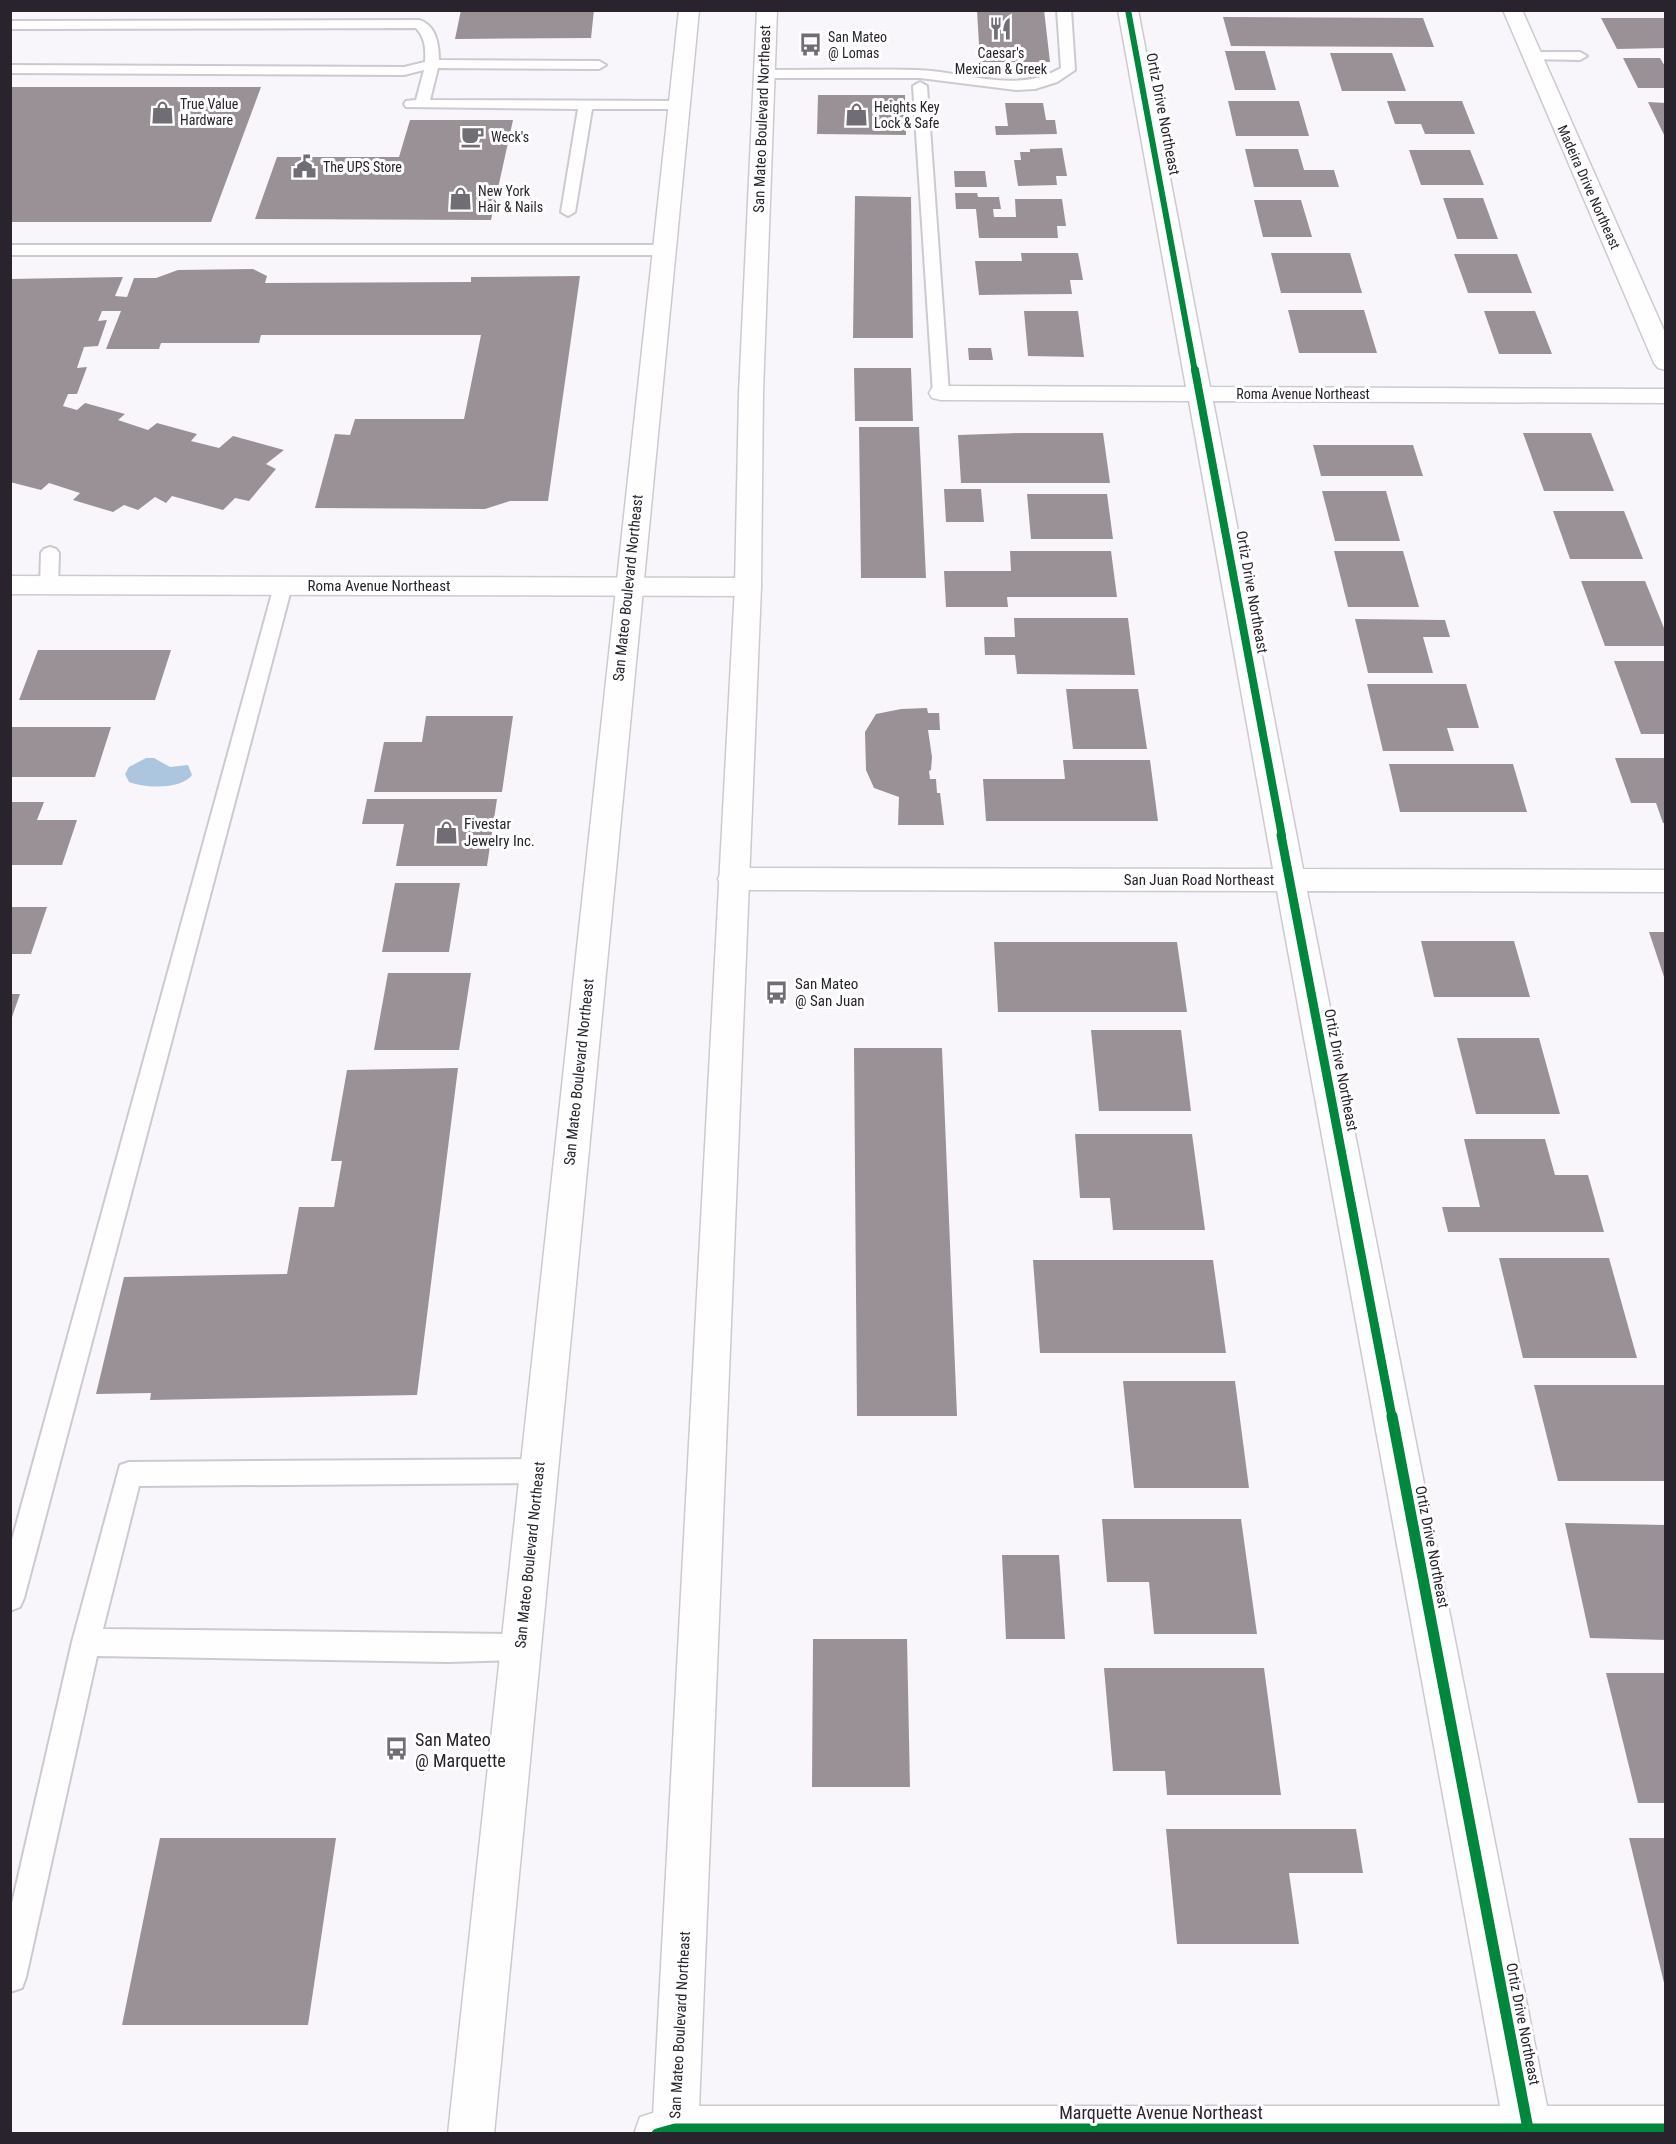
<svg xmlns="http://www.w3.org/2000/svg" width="1676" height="2144" viewBox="0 0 1676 2144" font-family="'Roboto Condensed',sans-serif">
  <rect width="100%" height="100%" fill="#f9f6fb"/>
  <path fill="#abc6de" d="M146,758H154L170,767L188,765L192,775C181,790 144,788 129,782L125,774L129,767Z"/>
  <path fill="#9a9197" d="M461,10H594L591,38L455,39Z
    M977,10H1044L1050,62H980Z
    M1223,17L1423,18L1434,47L1231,46Z
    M1601,18H1666V48L1617,49Z
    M1225,51H1265L1276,90H1235Z
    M1330,53H1392L1406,91H1342Z
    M1623,58H1660L1666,68V88H1638Z
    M10,87H261L211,222H10Z
    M818,95H905L906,135L817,134Z
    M1228,101H1299L1309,136H1236Z
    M1387,101H1462L1475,134H1425L1421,124H1395Z
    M1648,102L1666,103V139Z
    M1005,103H1043L1046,120H1055L1057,134L996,135L995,126H1008Z
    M410,120H513L491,220L255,219L277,157H399Z
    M1062,148L1067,176H1056L1057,185L1018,186L1014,160H1021L1020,152H1030V149Z
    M1245,149H1298L1304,170H1334L1339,187H1254Z
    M1409,150H1470L1484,185H1421Z
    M954,171H985L987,187H955Z
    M955,193H977L978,197H999L1001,209H993L994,217H1016L1015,199H1062L1066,226H1057L1058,238H979L976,209H956Z
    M855,196L911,197L913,338H853Z
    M1443,198H1483L1498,239H1457Z
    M1254,200H1301L1312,237H1263Z
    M1021,253H1078L1083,280H1070L1072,294L979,295L975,261H1022Z
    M1271,253H1350L1362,293H1281Z
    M1454,254H1517L1532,293H1468Z
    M253,269L267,276L265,283L471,282V277L580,276L548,501H510L485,509L315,508L335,434L350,435L355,419H464L481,335H261L259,343H161L159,349H106L121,311H102L98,321L107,320L98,346L84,347L77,368L87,367L77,394H68L63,406L77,410L85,403L125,414L118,420L148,430L157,423L197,434L191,441L219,448L233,436L284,450L266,464L276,469L249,501L235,498L223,510L172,496L166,503L155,497L138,510L124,505L113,512L73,500L80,493L49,483L41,490L10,482V279L123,277L115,296L127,297L134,278H156L178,270Z
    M1288,310H1364L1377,353H1299Z
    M1024,311H1078L1084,357L1028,356Z
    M1484,311H1535L1552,354H1499Z
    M968,348H991L993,360H969Z
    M854,368H911L913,421H855Z
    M859,427H919L926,578H861Z
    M1021,433H1103L1110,483H961L958,435Z
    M1523,433H1591L1614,491H1544Z
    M1313,445H1413L1423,476H1321Z
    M944,489H981L984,522H946Z
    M1322,491H1386L1400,541H1335Z
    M1027,494H1107L1113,539H1031Z
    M1553,511H1624L1643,559H1570Z
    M1010,551H1111L1117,597H1007L1008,607H946L944,571H1011Z
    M1334,551H1403L1419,607H1348Z
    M1581,581H1645L1666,633V646H1605Z
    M1014,618H1128L1135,675L1017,674L1015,655H985L984,637H1015Z
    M1355,619L1445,620L1450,637H1423L1433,673H1368Z
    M38,650H171L155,700H19Z
    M1614,661H1666V734H1641Z
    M1367,684H1466L1479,728H1447L1454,751H1383Z
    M1066,689H1138L1147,749H1073Z
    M927,708L928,713H939L940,730H928L932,757L931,770L929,771L930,779H936L937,793H940L944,825H898L899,797L874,788L866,770L865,732L876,714L901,709Z
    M426,716H513L502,792H374L384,742H422Z
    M10,727H111L95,777H10Z
    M1615,758H1666V823H1663L1656,803H1631Z
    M1063,760H1150L1158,821H986L983,779H1065Z
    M1389,764H1513L1527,812H1400Z
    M367,799H497L487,866H396L404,824H362Z
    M10,802H44L37,820H77L62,865H10Z
    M395,883H460L449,952H382Z
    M10,907H47L31,954H10Z
    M1649,932H1666V980H1665Z
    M1421,941H1514L1530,997H1434Z
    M994,942H1177L1187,1012H998Z
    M388,973H471L459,1050H374Z
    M10,994H20L11,1020H10Z
    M1091,1030H1181L1191,1111H1099Z
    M1457,1038H1539L1560,1114H1476Z
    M854,1048H942L957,1416H857Z
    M458,1068L417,1395L150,1400L151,1393L96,1394L124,1277L287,1274L299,1207H334L342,1161H331L347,1070Z
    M1075,1134H1192L1205,1230H1113L1110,1198H1080Z
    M1464,1139H1545L1555,1175H1588L1604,1232H1448L1442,1207H1480Z
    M1499,1258H1609L1637,1358H1523Z
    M1033,1260H1213L1226,1353H1040Z
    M1123,1381H1235L1249,1488H1134Z
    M1534,1385H1666V1481H1558Z
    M1102,1519H1241L1257,1634H1154L1149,1582H1107Z
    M1565,1523L1666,1525V1640L1590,1638Z
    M1002,1555H1059L1065,1639H1006Z
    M813,1639H907L910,1787H812Z
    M1104,1668H1264L1281,1795H1167L1165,1771H1113Z
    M1606,1673H1666V1803H1638Z
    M1166,1829H1356L1363,1873H1289L1299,1944H1177Z
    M160,1838H336L308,2025H122Z
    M1629,1838H1666V1987H1665Z"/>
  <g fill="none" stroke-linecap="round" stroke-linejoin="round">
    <defs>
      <path id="service" d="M1057,10H1071L1075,70L1057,82L1035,89L1016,90L920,78H764L757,74L764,70C815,70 866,69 917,70C965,71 1016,95 1061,68Z
        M419,20C436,25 439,44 439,60L599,61L606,65L599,69L438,68L430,100L679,101L686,105L679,109H592L575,212L568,216L561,212L578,109L406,107L404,104L406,101L416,100L424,70L404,75L10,73V65L404,67L425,62C426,48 425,38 416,28L10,29V21Z
        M1532,52H1580L1587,56L1580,60L1527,59L1525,56Z
        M920,82L927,86L949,393L941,398L933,393L913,86Z
        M10,245H663L671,250L663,255H10Z
        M50,547L56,549L59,553L58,586L55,590H43L40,586L41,553L44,549Z
        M283,580L289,582L292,586L24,1598L20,1607L10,1611V1547L274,586L277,582Z
        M538,1459L547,1463L551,1471L547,1479L538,1483L139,1486L103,1629L520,1634L530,1637L534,1647L530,1657L520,1660L448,1662L97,1656L26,1977L22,1988L10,1992V1912L72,1642L120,1465L129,1462Z"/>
      <path id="minor" d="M1118,10H1138L1210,387L1666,389V403L1213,401L1303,869L1666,870V892L1307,891L1547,2106H1666V2134H634L640,2117L675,2106H1500L1277,891L733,890L722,887L718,879L722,871L733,868L1273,869L1189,401L941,400L932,398L929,393L932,388L941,386L1186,387Z
        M1503,10H1522L1666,335V370L1658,368L1654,363Z
        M10,576L748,578L757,581L761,587L757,593L748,596L10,594Z"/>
      <path id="secondary" d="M679,10H699L494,2134H448Z
        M757,10H777L763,393L761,587L698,2134H652L735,587L739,393Z"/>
    </defs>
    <use href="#service" stroke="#cdc9d0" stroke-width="4"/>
    <use href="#minor" stroke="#cdc9d0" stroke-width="3"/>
    <use href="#secondary" stroke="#cdc9d0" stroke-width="3"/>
    <use href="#service" fill="#fefefe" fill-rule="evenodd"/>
    <use href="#minor" fill="#fefefe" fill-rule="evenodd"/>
    <use href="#secondary" fill="#fefefe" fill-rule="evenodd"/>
    <defs>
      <path id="cycleway-far3" d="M1128,10L1195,372"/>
      <path id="cycleway-far2" d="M1195,370L1282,836"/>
      <path id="cycleway-far1" d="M1281,835L1392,1417"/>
      <path id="cycleway" d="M1392,1416L1529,2134
        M657,2134L675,2129H1666"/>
    </defs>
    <use href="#cycleway-far3" stroke="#fff" stroke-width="8"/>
    <use href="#cycleway-far2" stroke="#fff" stroke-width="10"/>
    <use href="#cycleway-far1" stroke="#fff" stroke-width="13"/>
    <use href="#cycleway" stroke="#fff" stroke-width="15"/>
    <use href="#cycleway-far3" stroke="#00873e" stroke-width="6"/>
    <use href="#cycleway-far2" stroke="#00873e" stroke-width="8"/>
    <use href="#cycleway-far1" stroke="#00873e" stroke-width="9"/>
    <use href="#cycleway" stroke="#00873e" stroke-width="11"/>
  </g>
  <defs>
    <symbol id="restaurant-bare" viewBox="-9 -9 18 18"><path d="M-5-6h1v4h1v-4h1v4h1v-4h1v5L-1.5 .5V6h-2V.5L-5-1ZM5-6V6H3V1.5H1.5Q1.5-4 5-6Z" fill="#716d74" stroke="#fff" stroke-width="2.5" paint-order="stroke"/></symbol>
    <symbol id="bus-bare" viewBox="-9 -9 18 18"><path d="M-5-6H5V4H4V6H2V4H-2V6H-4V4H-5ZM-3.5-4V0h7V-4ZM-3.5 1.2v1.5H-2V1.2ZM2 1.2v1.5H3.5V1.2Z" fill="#716d74" stroke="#fff" stroke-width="2.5" paint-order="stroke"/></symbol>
    <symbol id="shop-bare" viewBox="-9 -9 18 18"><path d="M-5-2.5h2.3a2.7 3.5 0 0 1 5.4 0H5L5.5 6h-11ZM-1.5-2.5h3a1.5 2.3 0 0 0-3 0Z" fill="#716d74" stroke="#fff" stroke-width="2.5" paint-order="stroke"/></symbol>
    <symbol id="cafe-bare" viewBox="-9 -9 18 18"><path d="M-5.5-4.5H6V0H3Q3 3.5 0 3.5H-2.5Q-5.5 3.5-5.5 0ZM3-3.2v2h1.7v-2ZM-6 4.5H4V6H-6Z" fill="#716d74" stroke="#fff" stroke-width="2.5" paint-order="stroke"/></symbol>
    <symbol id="civic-bare" viewBox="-9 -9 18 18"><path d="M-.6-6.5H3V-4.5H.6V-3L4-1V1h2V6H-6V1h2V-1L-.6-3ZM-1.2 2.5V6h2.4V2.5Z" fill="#716d74" stroke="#fff" stroke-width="2.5" paint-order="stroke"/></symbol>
  </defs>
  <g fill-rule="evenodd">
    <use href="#restaurant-bare" x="984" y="12" width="33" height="33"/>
    <use href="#bus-bare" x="794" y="28" width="33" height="33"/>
    <use href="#shop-bare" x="146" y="96" width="33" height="33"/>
    <use href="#shop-bare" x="840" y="98" width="33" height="33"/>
    <use href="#cafe-bare" x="456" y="120" width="33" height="33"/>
    <use href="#civic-bare" x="288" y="150" width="33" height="33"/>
    <use href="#shop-bare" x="444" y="182" width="33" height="33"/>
    <use href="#shop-bare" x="430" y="816" width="33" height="33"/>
    <use href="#bus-bare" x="760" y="976" width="33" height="33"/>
    <use href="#bus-bare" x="380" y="1732" width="33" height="33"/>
  </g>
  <g text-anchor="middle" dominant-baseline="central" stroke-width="6" stroke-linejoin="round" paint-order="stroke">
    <g font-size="14" fill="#28232c" stroke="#fff" text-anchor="start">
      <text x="828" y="37">San Mateo<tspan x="828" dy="16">@ Lomas</tspan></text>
      <text x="1001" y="53" text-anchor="middle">Caesar's<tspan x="1001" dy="16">Mexican &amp; Greek</tspan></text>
      <text x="180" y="104">True Value<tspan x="180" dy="16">Hardware</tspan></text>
      <text x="874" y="107">Heights Key<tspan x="874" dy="16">Lock &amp; Safe</tspan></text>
      <text x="491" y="137">Weck's</text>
      <text x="323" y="167">The UPS Store</text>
      <text x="478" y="191">New York<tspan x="478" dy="16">Hair &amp; Nails</tspan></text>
    </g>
    <g font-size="14" fill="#28232c" stroke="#fff">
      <text transform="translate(1589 187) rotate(66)">Madeira Drive Northeast</text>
      <text x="1303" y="394">Roma Avenue Northeast</text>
    </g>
    <g font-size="15" fill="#28232c" stroke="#fff">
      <text transform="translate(1163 114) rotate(79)">Ortiz Drive Northeast</text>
      <text transform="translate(762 119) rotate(-88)">San Mateo Boulevard Northeast</text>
      <text x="379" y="586">Roma Avenue Northeast</text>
      <text transform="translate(628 588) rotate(-84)">San Mateo Boulevard Northeast</text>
      <text transform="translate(1252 592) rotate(80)">Ortiz Drive Northeast</text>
      <text x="1199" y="880">San Juan Road Northeast</text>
      <text transform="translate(1341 1070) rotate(79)">Ortiz Drive Northeast</text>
      <text transform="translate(579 1072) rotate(-84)">San Mateo Boulevard Northeast</text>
      <text transform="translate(1432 1547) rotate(79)">Ortiz Drive Northeast</text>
      <text transform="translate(530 1555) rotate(-84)">San Mateo Boulevard Northeast</text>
      <text transform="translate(1523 2024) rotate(79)">Ortiz Drive Northeast</text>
      <text transform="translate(680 2025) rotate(-87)">San Mateo Boulevard Northeast</text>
    </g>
    <g font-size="15" fill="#28232c" stroke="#fff" text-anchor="start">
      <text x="464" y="824">Fivestar<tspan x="464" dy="17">Jewelry Inc.</tspan></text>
      <text x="795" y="984">San Mateo<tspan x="795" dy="17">@ San Juan</tspan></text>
    </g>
    <g font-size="18" fill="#28232c" stroke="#fff" text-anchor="start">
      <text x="415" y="1739">San Mateo<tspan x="415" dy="21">@ Marquette</tspan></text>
    </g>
    <g font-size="18" fill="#28232c" stroke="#fff">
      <text x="1161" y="2112">Marquette Avenue Northeast</text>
    </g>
  </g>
  <rect width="1676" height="2144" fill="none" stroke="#28232c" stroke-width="24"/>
</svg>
